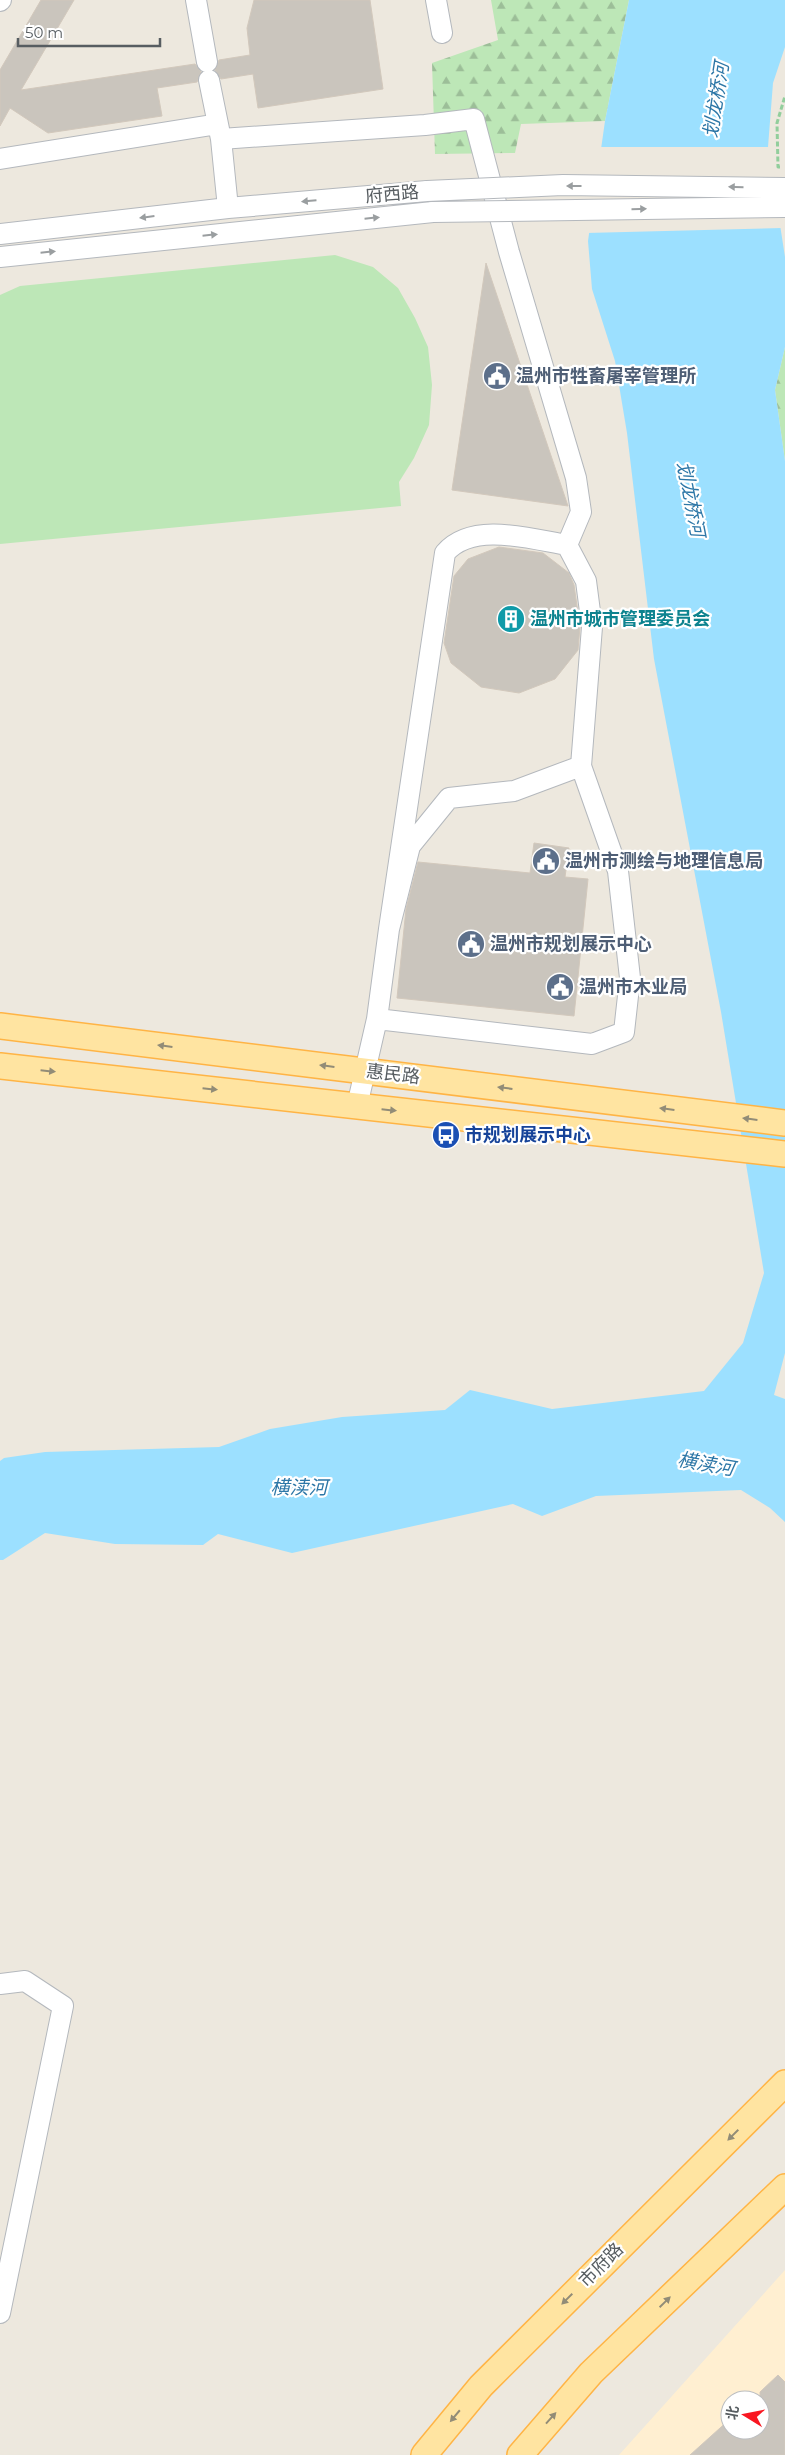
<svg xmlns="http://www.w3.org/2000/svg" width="785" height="2455" viewBox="0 0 785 2455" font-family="Montserrat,'Noto Sans SC',sans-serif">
  <defs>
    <pattern id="forest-firs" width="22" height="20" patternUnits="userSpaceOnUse" patternTransform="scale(1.25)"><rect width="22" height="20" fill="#bde7b7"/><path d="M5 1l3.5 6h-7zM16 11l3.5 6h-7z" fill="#9cbe98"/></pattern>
  </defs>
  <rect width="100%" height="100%" fill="#ede8de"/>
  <path fill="#ffefd1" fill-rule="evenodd" d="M785,2270V2455H619ZM730,2400H760V2430H730Z"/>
  <path fill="url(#forest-firs)" d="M491,0H629L605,121L521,124L515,153L435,154L432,63L498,40Z
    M785,347V461L775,390Z"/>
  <path fill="#bde7b7" d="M335,255L373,267L398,288L415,318L428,347L432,385L429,425L414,458L399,482L401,506L0,544V295L20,286Z"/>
  <path fill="#9ce0ff" d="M629,0H785V47L773,83L768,147L785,257V347L775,390L785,461V1353L774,1395L785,1399V1522L770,1508L741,1490L596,1496L542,1516L513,1504L292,1553L218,1534L203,1545L115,1544L45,1533L3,1560H0V1461L4,1458L45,1452L219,1447L270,1429L342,1417L445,1410L470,1390L552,1409L704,1391L743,1343L764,1273L721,1012L654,659L627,433L615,361L592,289L588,241L605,121Z"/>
  <path fill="#ede8de" d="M599,147H771L782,228L586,233Z"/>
  <path fill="#cac5bd" stroke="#d2c8bc" d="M41,0H74L21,90L195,64L201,72L197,82L157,88L162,116L48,133L10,108L0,126V70Z
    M254,0H370L383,89L258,108L253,74L221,79L215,70L219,60L250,55L247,28Z
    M486,263L568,506L452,490Z
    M499,547L543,553L569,573L574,585L580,627L578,650L555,679L519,693L481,687L451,663L444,643L454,576L468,559Z
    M534,843L569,848L565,877L588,879L574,1016L397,998L406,909L418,862L530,873Z
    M778,2375L785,2382V2455H690L730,2419V2430H760V2392Z"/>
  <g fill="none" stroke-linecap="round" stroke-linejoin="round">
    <defs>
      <path id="minor" d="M196,0L207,62
        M436,0L442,33
        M0,1L1,0
        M209,80L221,139L228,208
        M221,139L425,125L474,119L509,252L576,478L581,512L567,545
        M0,159L218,124
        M0,234L228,208L427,191
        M0,257L433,212
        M377,1019L592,1044L624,1032L630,978L618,871L581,766
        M357,1106L377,1019L389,929L410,846L449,798L514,791L581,766L592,627L586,581L567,545C531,539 472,521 445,553L389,929
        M0,1984L25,1981L63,2006L0,2313"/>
      <path id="major" d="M0,1026L785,1123
        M0,1066L785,1154
        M424,2455L481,2386L785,2083
        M520,2455L591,2373L785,2187"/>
    </defs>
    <use href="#minor" stroke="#b4b8bd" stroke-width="22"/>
    <use href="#major" stroke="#ffb445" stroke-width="28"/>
    <path stroke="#92ce9c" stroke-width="3" stroke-dasharray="5 2.5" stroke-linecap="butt" d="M780,167H778L777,123L785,96"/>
    <use href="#minor" stroke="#fff" stroke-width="20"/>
    <use href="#major" stroke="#ffe4a1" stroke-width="25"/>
    <defs>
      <path id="minor-bridge" d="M427,191L563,185L785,188
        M433,212L785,207"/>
    </defs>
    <use href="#minor-bridge" stroke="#b4b8bd" stroke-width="22" stroke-linecap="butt"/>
    <use href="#minor-bridge" stroke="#fff" stroke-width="20"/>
  </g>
  <defs><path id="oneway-solid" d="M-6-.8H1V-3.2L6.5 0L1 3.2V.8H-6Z" transform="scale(1.25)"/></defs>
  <g fill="#9a9ea0">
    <use href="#oneway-solid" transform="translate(574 186) rotate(-180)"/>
    <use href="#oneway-solid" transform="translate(736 187) rotate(-179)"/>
    <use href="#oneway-solid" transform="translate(309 201) rotate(175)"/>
    <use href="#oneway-solid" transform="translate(639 209) rotate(-1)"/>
    <use href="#oneway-solid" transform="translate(147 217) rotate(173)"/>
    <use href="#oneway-solid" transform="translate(372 218) rotate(-6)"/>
    <use href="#oneway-solid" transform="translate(210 235) rotate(-6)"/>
    <use href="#oneway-solid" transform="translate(48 252) rotate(-6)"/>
  </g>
  <g fill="#928c77">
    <use href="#oneway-solid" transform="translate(165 1046) rotate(-173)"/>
    <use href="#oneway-solid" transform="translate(327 1066) rotate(-173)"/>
    <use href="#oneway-solid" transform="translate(48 1071) rotate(6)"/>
    <use href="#oneway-solid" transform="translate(505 1088) rotate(-173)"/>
    <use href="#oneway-solid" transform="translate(210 1089) rotate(6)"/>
    <use href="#oneway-solid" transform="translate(667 1109) rotate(-173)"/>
    <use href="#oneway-solid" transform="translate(389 1110) rotate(6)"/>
    <use href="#oneway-solid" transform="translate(750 1119) rotate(-173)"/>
    <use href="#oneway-solid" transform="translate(733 2135) rotate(135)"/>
    <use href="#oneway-solid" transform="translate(567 2299) rotate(135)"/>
    <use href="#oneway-solid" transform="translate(665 2302) rotate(-44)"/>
    <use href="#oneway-solid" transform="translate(455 2416) rotate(130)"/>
    <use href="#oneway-solid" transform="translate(551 2418) rotate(-48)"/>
  </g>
  <defs>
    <symbol id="civic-disc" viewBox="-11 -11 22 22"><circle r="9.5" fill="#5c6f8a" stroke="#fff"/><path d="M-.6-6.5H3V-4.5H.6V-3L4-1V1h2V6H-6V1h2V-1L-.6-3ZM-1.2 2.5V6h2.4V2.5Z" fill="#fff"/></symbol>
    <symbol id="building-disc" viewBox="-11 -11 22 22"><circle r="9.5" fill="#0f9aa8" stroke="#fff"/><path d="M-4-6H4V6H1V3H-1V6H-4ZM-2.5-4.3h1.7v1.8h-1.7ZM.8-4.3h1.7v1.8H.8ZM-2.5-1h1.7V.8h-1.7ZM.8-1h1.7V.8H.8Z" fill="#fff"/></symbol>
    <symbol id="bus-disc" viewBox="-11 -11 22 22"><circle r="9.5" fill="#1a4fb4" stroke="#fff"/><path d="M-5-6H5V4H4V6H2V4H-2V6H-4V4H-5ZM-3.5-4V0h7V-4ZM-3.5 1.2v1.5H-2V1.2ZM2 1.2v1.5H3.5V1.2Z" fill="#fff"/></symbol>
  </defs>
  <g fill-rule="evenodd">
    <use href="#civic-disc" x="481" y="360" width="32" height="32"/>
    <use href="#building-disc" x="495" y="603" width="32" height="32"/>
    <use href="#civic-disc" x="530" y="845" width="32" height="32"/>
    <use href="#civic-disc" x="455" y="928" width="32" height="32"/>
    <use href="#civic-disc" x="544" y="971" width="32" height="32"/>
    <use href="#bus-disc" x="430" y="1119" width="32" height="32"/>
  </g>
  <g text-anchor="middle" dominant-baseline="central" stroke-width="4.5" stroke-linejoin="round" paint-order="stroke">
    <g font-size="18" fill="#575d61" stroke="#fff">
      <text transform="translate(392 194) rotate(-5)">府西路</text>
      <text transform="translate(393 1074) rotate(7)">惠民路</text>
      <text transform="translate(601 2265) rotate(-45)">市府路</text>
    </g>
    <g font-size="18" font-weight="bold" fill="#4e5e75" stroke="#fff" text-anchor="start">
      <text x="516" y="376">温州市牲畜屠宰管理所</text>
      <text x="565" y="861">温州市测绘与地理信息局</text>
      <text x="490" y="944">温州市规划展示中心</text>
      <text x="579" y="987">温州市木业局</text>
    </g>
    <g font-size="18" font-weight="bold" fill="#0d838f" stroke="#fff" text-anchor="start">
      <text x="530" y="619">温州市城市管理委员会</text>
    </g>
    <g font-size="18" font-weight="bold" fill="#164399" stroke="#fff" text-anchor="start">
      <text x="465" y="1135">市规划展示中心</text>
    </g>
    <g font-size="19" font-style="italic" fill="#2d77a7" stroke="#fff">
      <text transform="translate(716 100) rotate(-81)">划龙桥河</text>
      <text transform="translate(691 499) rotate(79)">划龙桥河</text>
      <text transform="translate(706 1464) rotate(10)">横渎河</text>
      <text x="299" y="1487">横渎河</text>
    </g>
  </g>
  <g transform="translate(745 2415) rotate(280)"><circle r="24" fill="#ffffff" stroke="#bcbec0"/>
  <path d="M0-4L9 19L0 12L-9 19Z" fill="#f91721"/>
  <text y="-8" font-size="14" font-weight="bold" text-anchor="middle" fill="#575d61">北</text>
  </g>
  <path d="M18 38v8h142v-8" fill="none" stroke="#575d61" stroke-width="2.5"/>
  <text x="25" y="38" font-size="15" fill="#575d61" stroke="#ffffff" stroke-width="4" paint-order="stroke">50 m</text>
</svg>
